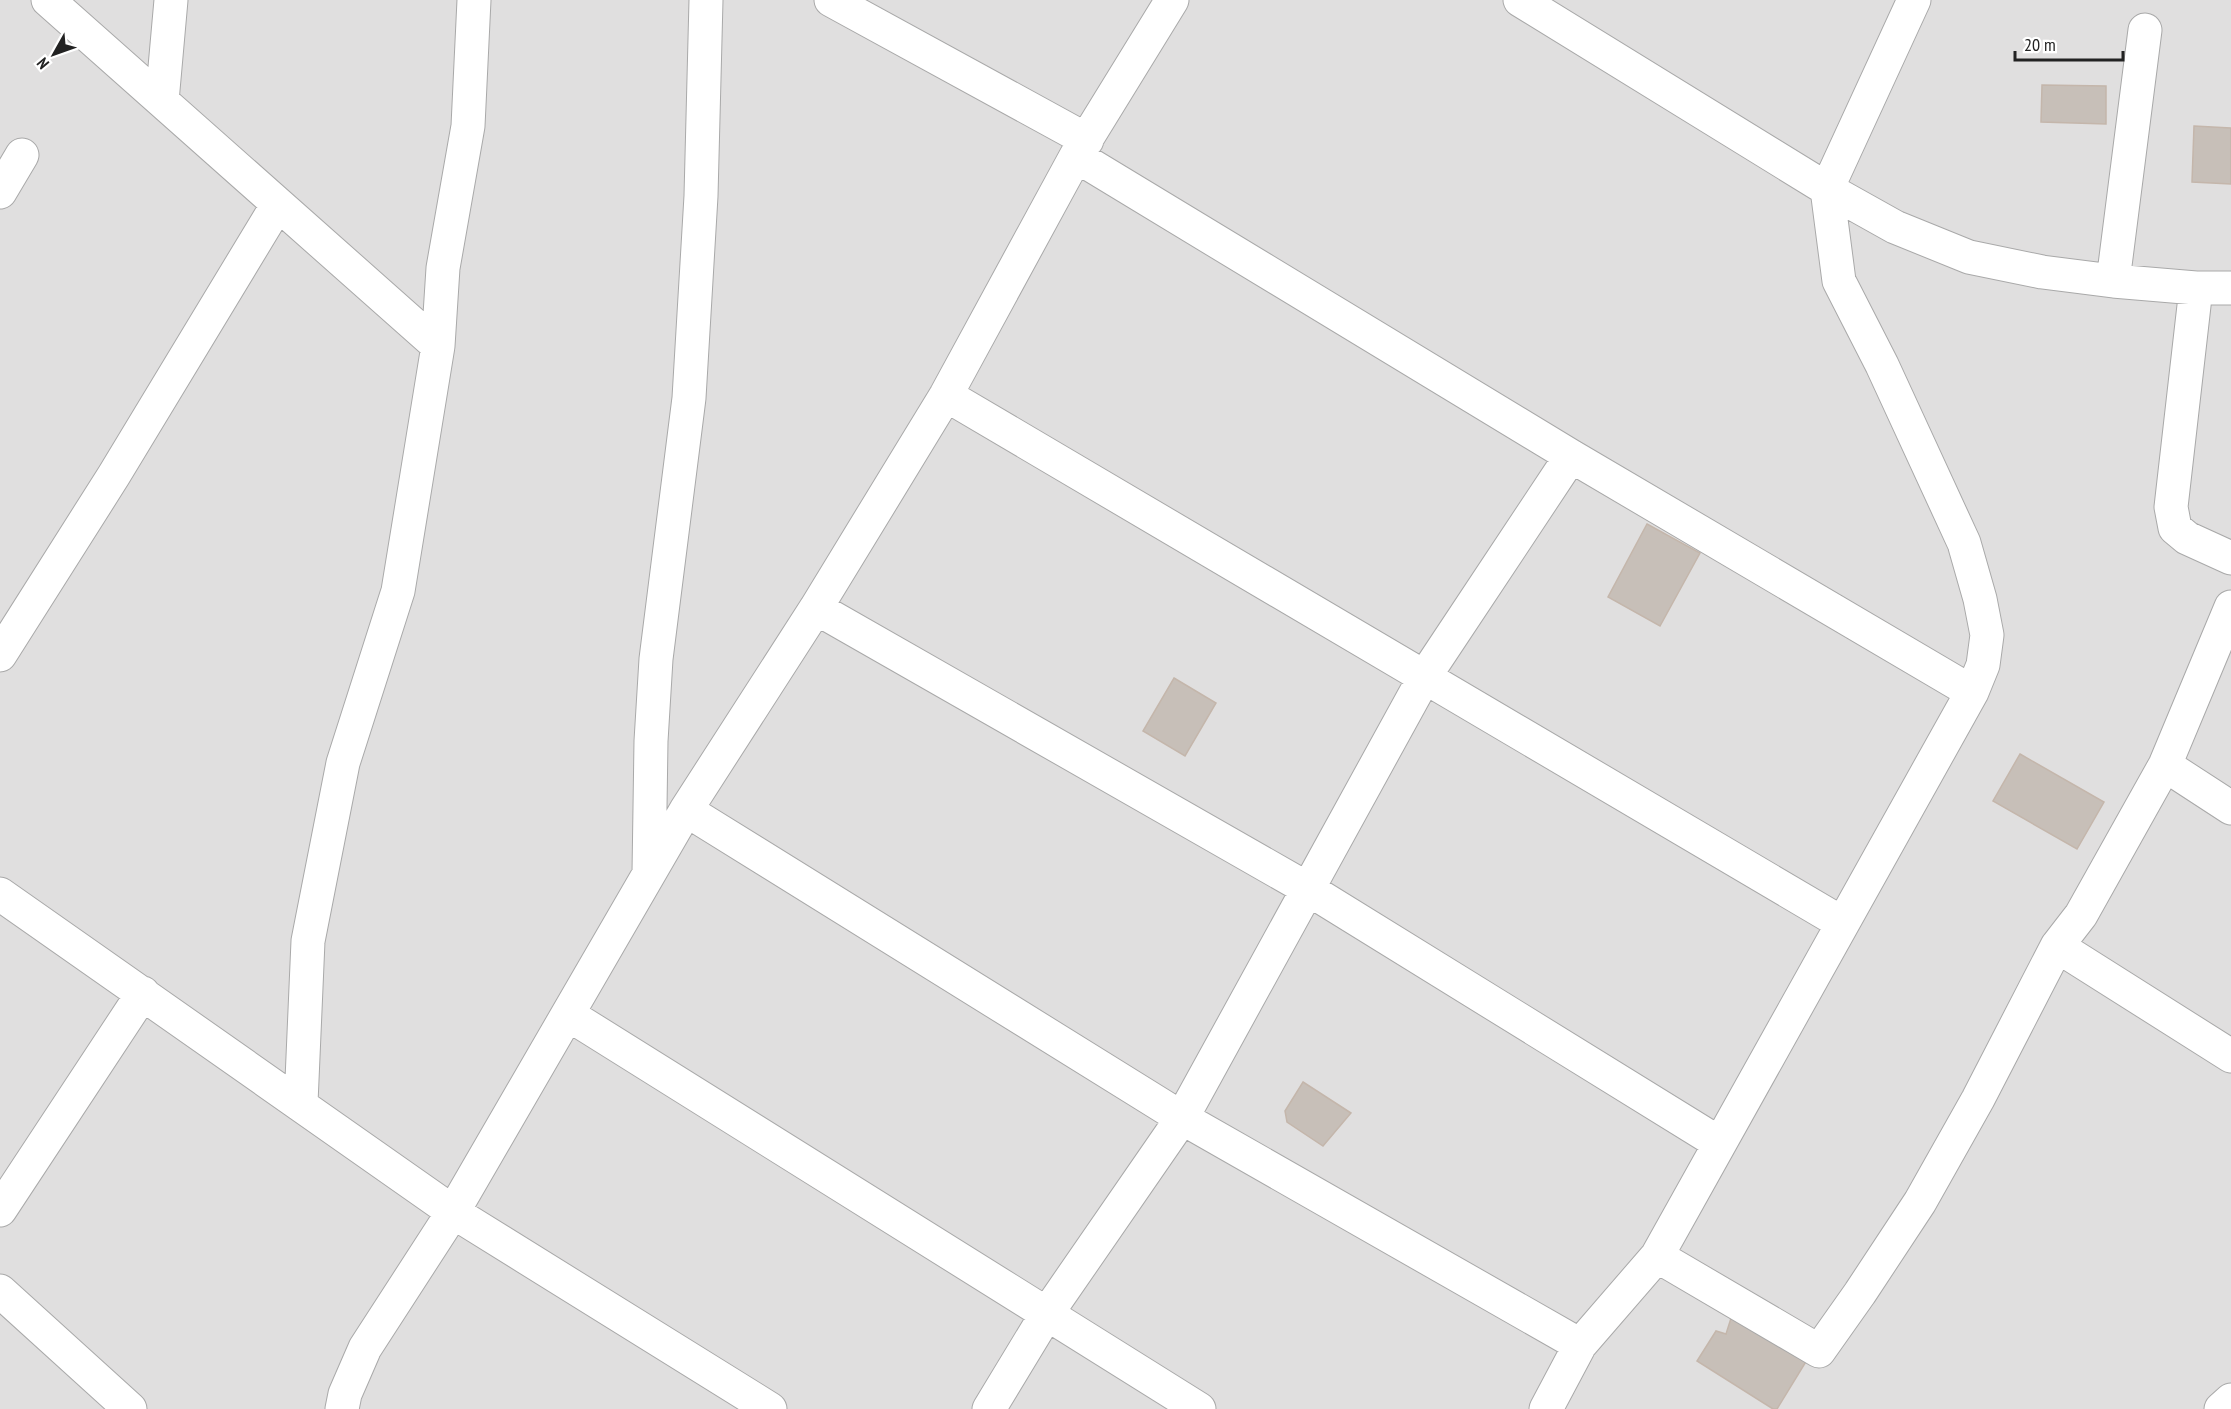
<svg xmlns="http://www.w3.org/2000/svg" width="2231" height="1409" viewBox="0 0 2231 1409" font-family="'PT Sans Narrow',sans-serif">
  <rect width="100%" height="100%" fill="#f2efe9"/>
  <path fill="#e0dfdf" d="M0,0H2231V1409H0Z"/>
  <path fill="#c7bfb8" stroke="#c4b6ab" stroke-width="1.5" d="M2042,85L2106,86V124L2041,122Z
    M2194,126L2231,128V184L2192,182Z
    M1647,524L1700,553L1660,626L1608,597Z
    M1174,678L1216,703L1185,756L1143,731Z
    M2020,754L2104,802L2077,849L1993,801Z
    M1303,1082L1351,1113L1323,1146L1287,1122L1285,1111Z
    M1733,1312L1807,1360L1777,1409H1773L1697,1361L1716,1331L1726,1334Z"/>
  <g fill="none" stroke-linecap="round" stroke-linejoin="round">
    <defs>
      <path id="minor" d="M48,0L438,346
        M831,0L1087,140
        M1520,0L1827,189L1895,227L1969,257L2042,272L2113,281L2196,288H2231
        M162,101L171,0
        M1076,156L1571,456L1972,692
        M0,192L22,155
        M2113,281L2145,30
        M2196,288L2171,507L2175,528L2187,538L2231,558
        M946,395L1842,923
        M816,608L1308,889L1719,1143
        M0,655L114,475L278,204
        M2165,765L2231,808
        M686,810L1182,1118L1580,1345
        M649,873L651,741L656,659L689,398L701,196L706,0
        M0,894L453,1212L770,1409
        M2057,946L2231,1056
        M569,1015L1199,1409
        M301,1103L308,941L343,763L398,591L438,346L443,268L468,126L474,0
        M0,1210L143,993
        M1657,1256L1819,1351L1860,1293L1920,1202L1978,1099L2057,946L2081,915L2165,765L2231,607
        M0,1291L130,1409
        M342,1409L345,1394L365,1348L453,1212L686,810L816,608L946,395L1076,156L1172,0
        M989,1409L1046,1315L1182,1118L1425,676L1571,456
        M1546,1409L1580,1345L1657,1256L1972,692L1983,665L1987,635L1980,599L1964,543L1882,365L1839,281L1827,189L1914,0
        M2221,1409L2231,1400"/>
    </defs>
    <use href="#minor" stroke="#a9a9a9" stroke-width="35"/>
    <use href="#minor" stroke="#fff" stroke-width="33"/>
  </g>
  <g transform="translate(54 54) rotate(230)" stroke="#ffffff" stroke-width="4.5" paint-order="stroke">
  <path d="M0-4.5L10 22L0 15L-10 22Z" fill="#222222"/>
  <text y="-9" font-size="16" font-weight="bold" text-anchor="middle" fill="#222222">N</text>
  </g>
  <path d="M2015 51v9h108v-9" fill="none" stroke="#222222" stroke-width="3"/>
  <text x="2024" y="51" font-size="18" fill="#222222" stroke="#ffffff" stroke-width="4.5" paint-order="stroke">20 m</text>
</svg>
